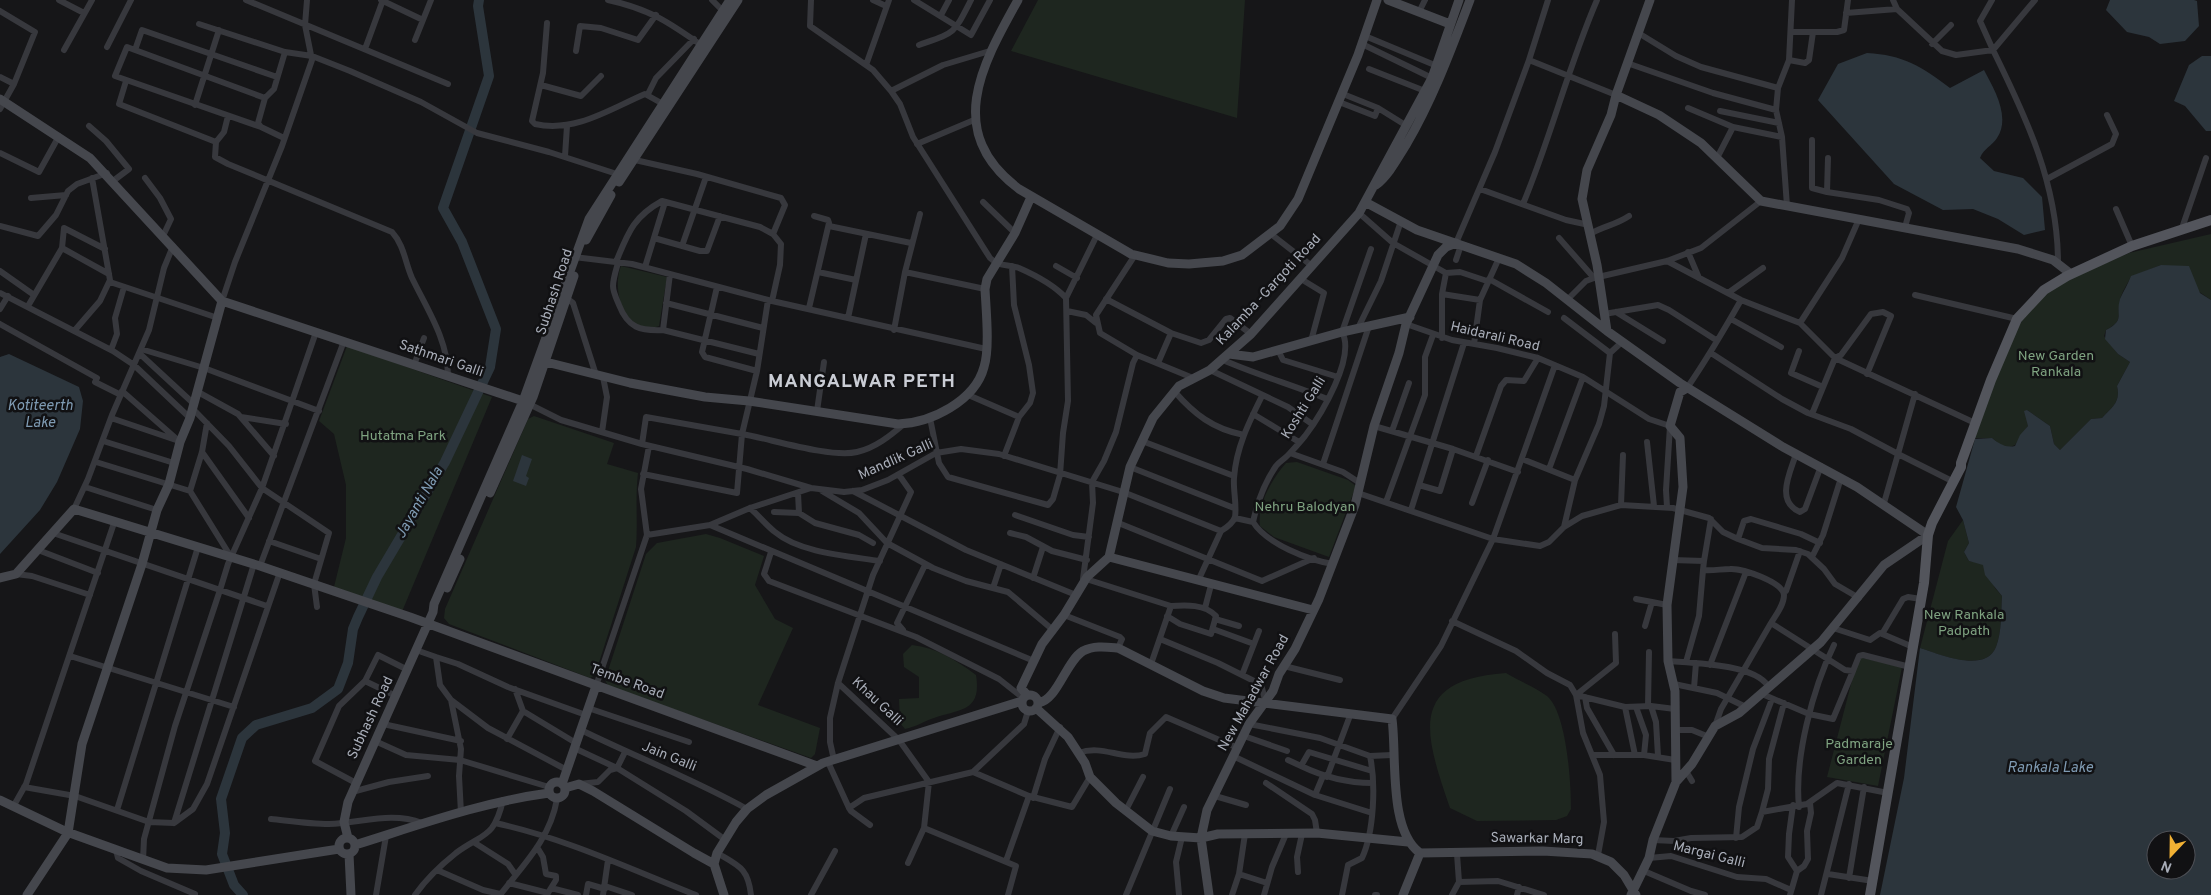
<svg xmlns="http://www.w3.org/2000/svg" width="2211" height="895" viewBox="0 0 2211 895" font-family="Overpass,sans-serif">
  <rect width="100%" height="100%" fill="#161618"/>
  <path fill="#1e261f" d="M1038,0H1245L1237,118L1011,51Z
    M2211,234V300L2161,265L2131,277C2127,284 2122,292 2120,300C2116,316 2125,320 2106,330L2104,336L2118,354L2130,362L2117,386C2121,402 2112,407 2102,418L2091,419L2060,450L2054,444L2050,426L2027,410L2028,426L2015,445L2010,447L2000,445L1992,438H1970L2017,319L2044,290L2129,253Z
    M621,266L667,277L659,326C625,340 611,290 621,266Z
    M347,346L492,397L401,614L333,591L346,538V485L334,434L319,421Z
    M534,416L614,443L607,464L638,473C635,498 638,522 636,547L595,675L590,678L449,624L444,618L445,609L528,419Z
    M1297,462L1348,480L1356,486L1329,557L1274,537L1260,526C1257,504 1272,479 1286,463Z
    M1963,520L1969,543L1964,552L1969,561L1984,564L1995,588L2002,596C2001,611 2002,632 1996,647C1985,674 1938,654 1920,648L1948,541Z
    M706,534L720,538L764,556L755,585L775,619L793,628L758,705L820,728L815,754L811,758L608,686L605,680L646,554L657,543Z
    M912,645C937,648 956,660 976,675C982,712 960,709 934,718C924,721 916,727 905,729L900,723L899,699L919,698V677L904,667L903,654Z
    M1858,657L1902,667L1878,786L1827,777Z
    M1506,673C1519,681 1535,687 1547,696C1567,713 1571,783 1571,809L1567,816L1556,820L1477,821L1450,808C1425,735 1406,680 1506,673Z"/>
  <path fill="#2c353c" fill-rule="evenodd" d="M2110,0H2194L2197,1L2199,26L2185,41L2160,44L2149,37L2127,32L2106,10Z
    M1867,53C1903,55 1921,66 1950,88L1984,70C1994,89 2011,117 1997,138C1992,146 1984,148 1980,158L1994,171L2023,178L2042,197L2045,230L2024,235L1998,219L1973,209L1943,210L1894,184L1818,100L1838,64Z
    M2202,56H2211V131H2206L2185,106L2174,101L2189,65Z
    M2161,265L2189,266L2200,293L2211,300V895H1880L1904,778L1920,648C1939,654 1985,674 1996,647C2002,632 2001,611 2002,596L1985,575L1983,565L1969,561L1964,552L1969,543L1963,520L1956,507L1975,439L1992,438C1999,444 2006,448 2015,446L2020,435L2028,426L2024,411L2027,410L2050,426L2054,444L2060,450L2091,419L2102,418C2112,407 2121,402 2117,386L2130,362L2118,354L2105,339L2106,330C2126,319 2115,316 2120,299C2123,292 2128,284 2131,276ZM2156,840H2186V870H2156Z
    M9,354L79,387L83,401L80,429L57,482L40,510L0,554V357Z
    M522,455L532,459L526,476L529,478L526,486L513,481Z"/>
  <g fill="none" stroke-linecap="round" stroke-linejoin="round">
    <path stroke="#2c353c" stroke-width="10" d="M243,895L234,885L222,854L225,833L221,799L242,738L256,725L312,708L338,689L348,663L353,629L358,617L377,577L445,462L490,367L496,329L462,242L443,208L489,76L478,6L479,0"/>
    <path stroke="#37383d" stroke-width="6" d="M59,0L84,13
      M246,0L448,84
      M381,0L423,20
      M608,0C650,9 670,23 704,47
      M712,0L725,13
      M811,0L810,26L873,70L891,91L900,104L913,137L990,258C999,267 1007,264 1019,268C1035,275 1054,285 1066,298L1068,401L1063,433L1060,475L1053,499L1048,505L948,477L939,463L930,418
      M873,0L886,6
      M914,0L971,35L990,0
      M1992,0L1980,21L1993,50L2035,0
      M1897,9L1942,51L1956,55L1993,50C2027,119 2058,185 2058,263
      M0,11L35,32L14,84L0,109
      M1419,12L1425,0
      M1846,13L1897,9L1893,0
      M941,15L949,0
      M547,23L543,73L532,121L535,124C575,133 610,109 645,94L663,104
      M199,24L285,52L274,89L265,98L258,123L261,127
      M1792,32H1837L1844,30L1848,0
      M1640,34L1676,56L1701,67L1778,88
      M1365,36L1437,66
      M415,40L431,0
      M1362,44L1432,78
      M1932,44L1951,25
      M919,45C956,32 953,35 971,0
      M107,47L131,0
      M365,49L383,0
      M64,50L92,0
      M135,50L265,98
      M576,51L580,26L601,28L638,40L656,15
      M285,52L312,56L350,71L421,102L477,133L549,152L620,175
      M1529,60L1548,0
      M1789,60L1805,63L1809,60L1813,32
      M1627,63L1713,93L1776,110
      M866,65L889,0
      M1369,69L1425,91
      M0,77L14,84
      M277,77L142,30L135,50L127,47L115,76L261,127L284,138
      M126,81L119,104L216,142L215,157L228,164L392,232C404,245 405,262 412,278C427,309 448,340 448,376
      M541,85L581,96L601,76
      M891,91L943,65L993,50
      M648,94L656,78L694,39
      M1343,94L1378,108L1407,126
      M1339,102L1375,116L1378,108
      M195,105L219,30
      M1688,108L1733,127
      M1720,111L1779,123
      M89,126L106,141L129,169L113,181
      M1812,140V188L1827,192
      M216,142L224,132L228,116
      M917,144L974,120
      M0,153L39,172L59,136
      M565,156L567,126
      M1717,158L1733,127L1782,137
      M1828,158L1827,192L1879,200L1907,209L1909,213L1905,227
      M635,160L697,174L781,198L785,205L773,234
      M145,178L160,198L171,219L163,236
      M2047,179L2112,144L2116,134L2107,115
      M1480,189L1566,220L1589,225
      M31,198L66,195
      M983,202L1015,233
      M1523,204C1551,137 1568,67 1597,0
      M1787,206L1782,137L1776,110L1778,88L1789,60L1792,0
      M2116,209L2132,246
      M1359,213L1393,243L1446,273L1442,294V338
      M0,226L38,236L56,215L68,191L77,184L107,173
      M829,226L911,243
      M2182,228L2206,158
      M1271,234L1312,266
      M1590,234C1603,226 1616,225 1629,216
      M654,238L700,251H707L720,216
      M1559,238L1594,278
      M1456,243L1495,152L1529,60L1616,95
      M682,246L706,177
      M62,248L64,228L105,249
      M1688,252L1699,278
      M1135,255L1096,315L1100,333L1137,355L1193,378
      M574,257L632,264L772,301L986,349
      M1456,260L1461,245
      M1667,261L1741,300L1800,323L1835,358L1975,423
      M616,262C628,233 633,217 662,201L760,227L773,234L781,244L780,265L772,301
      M618,263C616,270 613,279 613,286C613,292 617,300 619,305C628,328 640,331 663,330L759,354
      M1056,266L1077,278
      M645,267L665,202
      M0,271L34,295
      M818,272L856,280
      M905,272L985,289
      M1446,273L1460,272L1487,281
      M1301,279L1324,293L1311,341
      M1489,279L1548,312
      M110,282L218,318
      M717,287L702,352L705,357L757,371
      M0,293L113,351L134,365L190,418
      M1728,293L1763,268
      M1442,294L1480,300
      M1915,295L2017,319
      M565,297L573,303L596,375
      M1066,298L1097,235
      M1106,299L1171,333L1158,363
      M1568,299L1586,281L1594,278L1667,261L1701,248L1761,201
      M768,300L757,371L742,434C771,439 830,458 857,452C875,448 890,436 904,424
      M222,301L235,262L282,146L312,60L305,25L307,0
      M666,303L763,328
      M28,306L62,248L109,274
      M809,308L829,223L828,220L814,216
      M0,309L8,296
      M1067,311L1086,315L1096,323
      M1616,312L1663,341
      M1604,314L1658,305L1669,310L1716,340
      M848,318L866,234
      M1564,318L1610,353
      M1731,319L1781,347
      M1800,323L1842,258L1859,219
      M0,324L97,378L95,382L121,395
      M1406,324L1452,340L1497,348L1538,358L1583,377L1649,419L1670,426L1666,490L1667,507
      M1358,328L1381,281L1401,221
      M75,330L100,301L110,280L92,178
      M663,330L670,274
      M894,330L905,272L920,214
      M1171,333L1201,343L1209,340L1226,319L1230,318L1251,334
      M1474,344L1480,300L1499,258
      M141,349L204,368L319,411
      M111,350L117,334L115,318L124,287
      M1278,350L1283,360L1338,377
      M1799,351L1791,373L1823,387
      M139,353L194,404
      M1711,353L1782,399L1808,413L1851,429L1898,454L1884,503
      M1223,360C1257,375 1293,385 1327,399
      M414,365L424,338
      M1210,370L1288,407L1312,424
      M1687,388C1707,359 1724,330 1741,300
      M122,391L180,442
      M1174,391C1194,414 1213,429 1244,435
      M198,392L238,414L274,456
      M966,394L1019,417L1030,403L1033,393L1029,365L1014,305L1012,266
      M1915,394L1898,454L1954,482
      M527,403L561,420L642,444L747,469L811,488L844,492L862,490L888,480L936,453L961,449L999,454L1123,492L1221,531C1226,528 1233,523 1235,517C1237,505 1233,490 1234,478C1236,448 1249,422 1262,396
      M193,409L229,446L262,488L329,533L314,584L317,607
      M817,411L824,362
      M1253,414L1299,442
      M1812,414L1835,358L1841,355L1871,314L1883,312L1891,316L1867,374
      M241,417L286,424
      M111,418L176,440
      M1374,426L1453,449L1518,472
      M1392,431L1409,383
      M602,432L607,397L603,377
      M103,441L174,463
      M1142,441L1234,476
      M1647,442L1654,506
      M642,444L646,417L742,434L737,493L643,474
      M649,446L641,489L647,535L710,525L750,508L811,488
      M202,452L249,518
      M1290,453L1343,472L1360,483
      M1796,454C1790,473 1775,501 1800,512L1805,509L1821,466
      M1004,456L1019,417
      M1476,456L1501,386L1506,380L1524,381L1538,358
      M1522,459L1575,480
      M96,462L190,491L231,557
      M1323,464L1369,326
      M1130,467L1234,508
      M1549,469L1583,377
      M1419,485L1440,491L1453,449
      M85,487L157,510
      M190,491L202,452L207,423
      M822,491L859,513L887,543L933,568L966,581L1008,592L1053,630
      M853,491L966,550L1076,595
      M798,493L799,513
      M1358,493L1493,539L1540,546L1549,542L1564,527L1582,516L1621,505L1673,508L1709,518L1723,532L1738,539L1762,548L1796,550L1808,554L1824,569L1835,584L1859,598
      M1386,502L1425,395V357L1433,335
      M1472,503L1488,460
      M1621,505L1623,455
      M750,508C759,516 766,525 775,532C800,553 848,556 880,561
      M74,509L88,479L112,415L149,330L164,268L173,246
      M1411,510L1464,343
      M774,512L799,513L815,523L859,535L873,543
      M1015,515L1073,535L1089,537
      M1235,518L1253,522C1267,544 1308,560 1333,564
      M1116,522L1262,581L1314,558
      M1253,522C1257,504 1265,482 1276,466C1280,461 1286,458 1290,453C1295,448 1300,442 1305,436C1321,415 1356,357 1342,332L1371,249
      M710,525L1034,661
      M1564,527L1575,480L1599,424L1604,406L1610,353L1623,341
      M53,533L267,606
      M1010,533L1026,537L1052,551L1087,560
      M1738,539L1744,521L1751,519L1801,534L1820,543
      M269,541L321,559
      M38,550L98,573
      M771,552L764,574L769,581L916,637L999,679L1023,698
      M1812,557L1823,535L1841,478
      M1672,560L1704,561L1703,570C1713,571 1721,569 1730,569C1742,568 1783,582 1784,595C1784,605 1776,615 1771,623L1845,670L1853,671L1859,656L1863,655L1910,667
      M1704,561L1711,519
      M260,566L344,341
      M16,574L32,576L90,595
      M1033,578L1043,547
      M1083,579L1093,503L1092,482L1104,461L1116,432L1133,363L1137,355
      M1086,579L1171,606L1151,664
      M1198,581L1221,531
      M993,588L1001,564
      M1786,591L1800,551
      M1636,599L1652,602
      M1205,608L1211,585
      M1064,615L1120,637L1122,639L1118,648
      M1167,616L1180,624L1211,634L1216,616C1205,604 1186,605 1171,606
      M1215,619L1239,626
      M1452,621L1516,651L1547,673L1570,685L1576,695L1583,733L1600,775L1604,822L1598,855
      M1645,626L1652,602L1667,605
      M1833,628L1870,640L1880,633L1913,647
      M1213,629L1254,644
      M903,630L897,623L925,565
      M1882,634L1903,599L1908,597L1921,599
      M1160,639L1218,663L1258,683L1262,688L1266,704
      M416,650L436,657L440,685L451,700L488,728L567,770
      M70,656L234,707
      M436,657L458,664L508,687L586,715
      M1668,661C1693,663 1754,664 1768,686
      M1686,662L1699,616L1703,570
      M1710,665L1746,572
      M1284,666L1340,680
      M1242,675L1259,631
      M365,681L378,655L408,670
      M838,683L899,740L929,782L924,828L1016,866L1008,895
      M1674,684L1717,693L1746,707
      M596,686L647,535
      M1694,688L1696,663
      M515,689L523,711L576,743
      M1762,694L1809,714L1833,719L1853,671
      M1576,695L1625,707L1651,706L1656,722L1658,756
      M1576,695L1616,663L1615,634
      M1585,697L1587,708L1614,755
      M451,700L461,749L459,776L461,813
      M1648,706L1649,652
      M1651,706L1675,709
      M1625,707L1635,755
      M1636,707L1646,735L1644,755
      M588,708L689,742
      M1392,719L1441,646L1493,539L1555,365
      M383,724L461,741
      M1249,724L1320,738L1370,756C1376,784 1374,832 1362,858L1348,865L1342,895
      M1715,726L1721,709L1771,623
      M581,730C636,757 693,779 747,809
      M1676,730H1692L1709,737
      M1244,736L1287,751
      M507,739L523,711
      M375,741L406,755L460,760L549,787
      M574,748L617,768L625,752
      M1079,753C1102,744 1123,761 1145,754L1150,733L1166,717L1238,748
      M1593,755H1644L1675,760
      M1370,756L1392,755
      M1235,757L1315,795L1372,813
      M834,760L830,742V718L838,683L873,575L911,492L899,475
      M1288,760L1301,766
      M828,762L849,808
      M1372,771L1309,752L1301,766C1324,777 1347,783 1372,783
      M1686,771L1692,781
      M973,772L1029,796L1072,807L1090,777
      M1327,777L1351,713
      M356,783L315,761L339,706L365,681L396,696
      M1266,783L1312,814L1315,820L1317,833
      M579,784L598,782L610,770L617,768L686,811L724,839
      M24,787L75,796L149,822L174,823L254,564
      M352,792L389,782L428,776
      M1315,795L1323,776
      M1215,796L1246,805
      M1033,798L1045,759L1060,727
      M13,807L26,784L114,523
      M1799,807C1794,758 1813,688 1834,645
      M117,810L198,547
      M1126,810L1143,777
      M1762,812L1768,789L1769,759L1784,703
      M271,819C290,821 310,824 329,824C362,823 391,811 422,823
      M174,823L193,809L207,784L280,572
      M495,823C565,838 630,869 696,895
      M870,825L851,811L849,808L864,798L973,772L1024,724L1028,711
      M1245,834L1239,874L1267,883
      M1171,836L1184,807
      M1736,838L1739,807L1753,749L1772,699
      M1653,840L1674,841L1691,838L1742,837L1757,827L1762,812L1807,804L1837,783L1888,793
      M475,843L508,864L515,874
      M537,847L543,857L546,874L556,876V880L551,888
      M116,850L118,858L141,871L195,894
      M717,853C739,866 748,868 751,895
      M1457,854L1459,882L1498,881L1544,895
      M1649,858L1671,856L1737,877L1766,879L1791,890
      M143,860L144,839L175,726L220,590L228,564L262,488L316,332
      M1006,861L1029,796
      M908,863L924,828
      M437,870L483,890L500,894
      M1644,871L1691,891L1705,895
      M1797,871L1804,866L1808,859L1807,831L1811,813L1810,803
      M1298,872L1297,857L1302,834
      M1828,874L1873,881
      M1849,878L1864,787
      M509,883L548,893L551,888L578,895
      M605,886L632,895
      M376,895L386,836
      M415,895C426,879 441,865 456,853C483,833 494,839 503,800
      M500,895C524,864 550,839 557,799
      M586,895L588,884L605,889
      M603,895L608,860
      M811,895L835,851
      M1126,895L1170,789
      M1179,895L1176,862L1182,837
      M1232,895L1239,874
      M1264,895L1272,867L1286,834
      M1375,895H1377
      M1452,895L1459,882
      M1517,895L1519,887
      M1790,895L1797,871L1788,857L1789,834L1793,805
      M1821,895L1849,784"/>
    <path stroke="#45474d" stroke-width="9" d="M1018,0C981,66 944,133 1019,189L1131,254L1168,263L1189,264L1223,261L1242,255L1280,226L1298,199L1358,55L1377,0
      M1388,0L1450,24
      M1616,95L1659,115L1701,143L1761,201L2018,249L2053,260L2071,274
      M0,99L90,158L222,301L190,418L180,442L169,484L157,510L142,564L82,744L68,833L27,895
      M619,182L738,0
      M1376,185C1389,175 1397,159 1406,145C1433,99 1451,50 1470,0
      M1367,203L1417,230L1516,264L1546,283L1607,331L1680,383L1783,447L1857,487L1928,535L1884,565L1821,642L1739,713L1715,726L1692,764L1676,782L1653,840L1649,858L1631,895
      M586,240L611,195
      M222,301L523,401
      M1607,331L1597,265L1582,199L1587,170L1611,115L1616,95L1650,0
      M1229,354L1253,357L1342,332L1410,317
      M542,361L630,383L705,397L749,401L898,424C931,423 975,401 984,367C990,348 986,310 985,289L987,279L1015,233L1031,197
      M490,493L533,397L574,276
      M1109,557L1313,610
      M0,578L16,574L74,509L260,566L410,617L817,766
      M447,588L460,559
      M1027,695L1021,688L1042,644L1064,615L1087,577L1109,557L1130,467L1153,418L1179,386L1210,370L1251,334L1359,213L1432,78L1459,0
      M1022 703a8 8 0 1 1 16 0a8 8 0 1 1-16 0Z
      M1038,703C1057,701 1066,661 1083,651C1094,645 1107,647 1118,648L1203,691L1224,698L1392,719C1397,755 1388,830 1420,853
      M1036,708L1068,737L1085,763L1090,777L1116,803L1152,831L1171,836L1201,838L1218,834L1317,833L1408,842
      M549 790a8 8 0 1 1 16 0a8 8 0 1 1-16 0Z
      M1676,782L1675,691L1668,661L1667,605L1683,487L1680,438L1670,426L1680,392L1687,388
      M562,784L596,686
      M565,788L579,784L593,791L694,853L714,864
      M0,800L67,832L167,868L206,870L339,849
      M348,838L344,822L348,802L433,612L434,604L523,401L589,219L730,0
      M1201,838L1207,810L1249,724L1273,691L1279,674L1295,649L1319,599L1355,505L1374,426L1399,353L1406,324L1438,255L1446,247L1456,243
      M1201,838L1209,895
      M339 846a8 8 0 1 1 16 0a8 8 0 1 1-16 0Z
      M355,845C419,825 482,802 549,793
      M1420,853L1543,851L1592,854L1611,862L1624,875L1636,895
      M349,854L351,895
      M724,895L714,864L717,853L736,822L747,809L766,795L823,763L1022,701
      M1403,895L1420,853"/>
    <path stroke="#53555c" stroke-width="10" d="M1870,895L1924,583L1928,535L1932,523L1961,467V463L1991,380L2017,319L2044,290L2067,276L2132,246L2211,220"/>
  </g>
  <g text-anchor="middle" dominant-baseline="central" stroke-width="5" stroke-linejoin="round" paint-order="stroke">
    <g font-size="14" fill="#a8adb8" stroke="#111113">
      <text transform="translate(1269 290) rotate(-47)">Kalamba -Gargoti Road</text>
      <text transform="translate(555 292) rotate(-72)">Subhash Road</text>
      <text transform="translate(1495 337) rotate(13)">Haidarali Road</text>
      <text transform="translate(441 359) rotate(19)">Sathmari Galli</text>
      <text transform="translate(1304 408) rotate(-58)">Koshti Galli</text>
      <text transform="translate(896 460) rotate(-24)">Mandlik Galli</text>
      <text transform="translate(627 682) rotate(20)">Tembe Road</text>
      <text transform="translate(1254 693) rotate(-61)">New Mahadwar Road</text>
      <text transform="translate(877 702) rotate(43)">Khau Galli</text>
      <text transform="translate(371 718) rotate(-65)">Subhash Road</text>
      <text transform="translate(669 757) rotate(22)">Jain Galli</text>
      <text transform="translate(1537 839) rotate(1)">Sawarkar Marg</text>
      <text transform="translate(1709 855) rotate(14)">Margai Galli</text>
    </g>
    <g font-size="14" fill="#7fa381" stroke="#111113">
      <text x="2056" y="356">New Garden<tspan x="2056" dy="16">Rankala</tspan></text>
      <text x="403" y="436">Hutatma Park</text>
      <text x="1305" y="507">Nehru Balodyan</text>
      <text x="1964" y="615">New Rankala<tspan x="1964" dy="16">Padpath</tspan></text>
      <text x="1859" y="744">Padmaraje<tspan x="1859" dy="16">Garden</tspan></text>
    </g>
    <g font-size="15" font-style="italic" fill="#7f9bb3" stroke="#111113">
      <text x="40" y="406">Kotiteerth<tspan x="40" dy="17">Lake</tspan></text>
      <text transform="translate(420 503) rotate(-60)">Jayanti Nala</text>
      <text x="2050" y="768">Rankala Lake</text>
    </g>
    <g font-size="19" font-weight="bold" letter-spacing="1" fill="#c9ccd4" stroke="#111113">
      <text x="862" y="382">MANGALWAR PETH</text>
    </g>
  </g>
  <g transform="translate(2171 855) rotate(202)"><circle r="24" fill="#111113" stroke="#4d4f55"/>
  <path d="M0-4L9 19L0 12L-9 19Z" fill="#f2b134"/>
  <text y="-8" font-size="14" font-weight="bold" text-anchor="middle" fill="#a8adb8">N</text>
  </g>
</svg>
